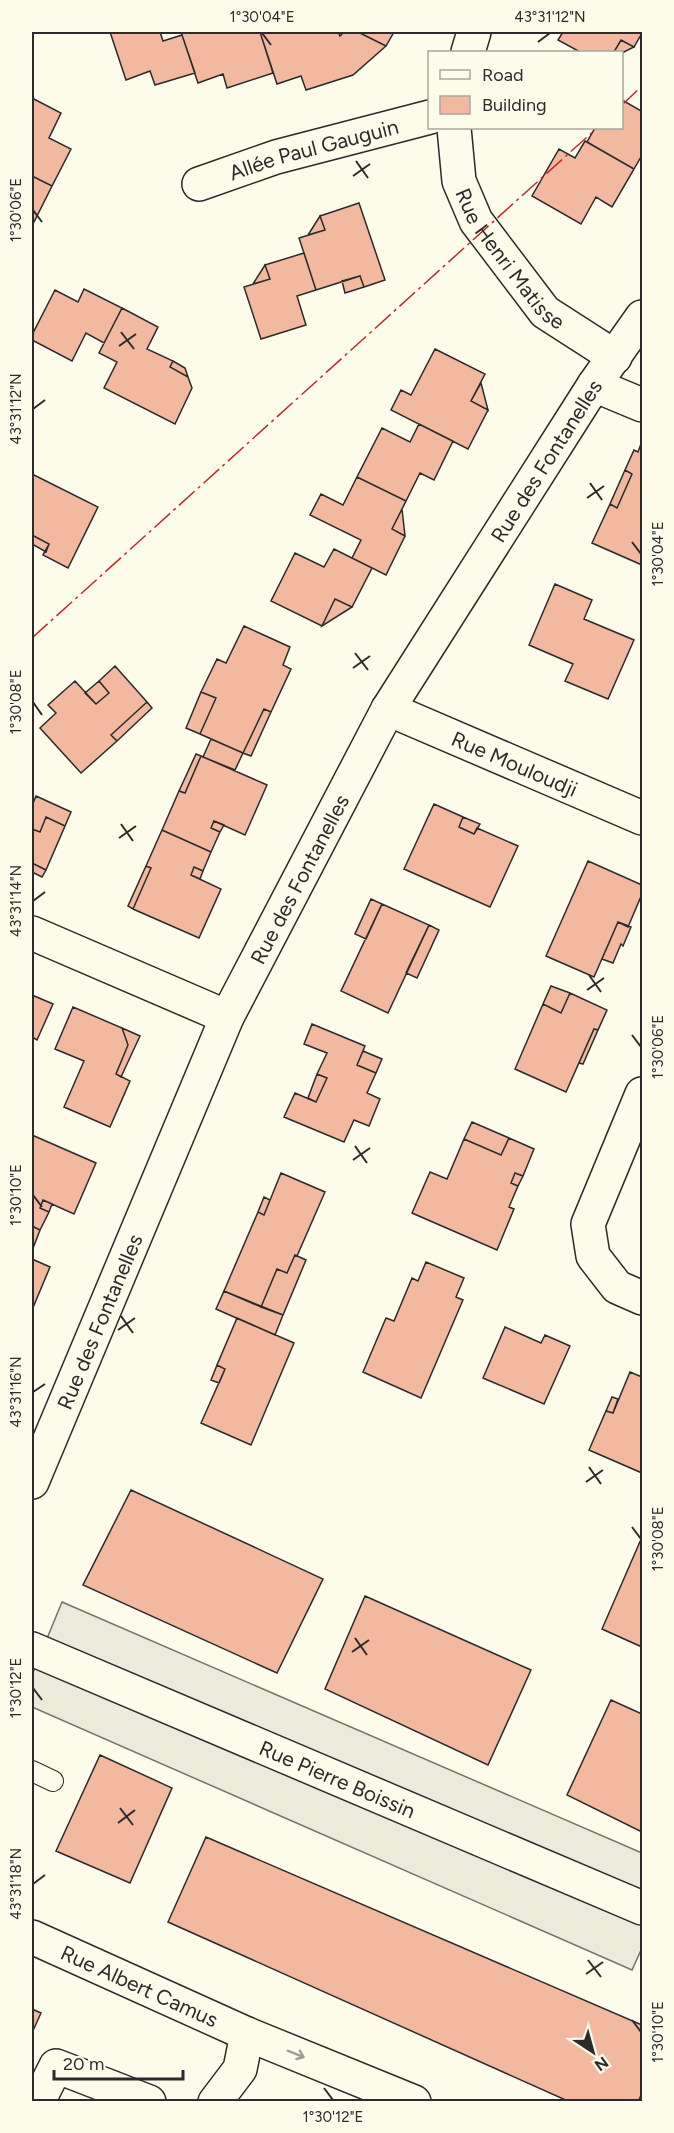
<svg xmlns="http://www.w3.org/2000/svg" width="674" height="2133" viewBox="0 0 674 2133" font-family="Figtree,sans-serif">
  <rect width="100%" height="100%" fill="#fdfbea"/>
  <path fill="#eceadb" stroke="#74746e" stroke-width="1.5" d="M62,1602L642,1853V1948L632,1970L32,1707V1675Z"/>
  <path fill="#f2b8a0" stroke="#2b2b2b" stroke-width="1.5" d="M110,32H160L163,41L182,35L195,73L155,85L150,71L126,80Z
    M181,32H260L273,73L227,88L223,74L198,83Z
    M260,32H338L340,36L344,32H358L386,46L353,75L306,90L301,76L277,84Z
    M358,32H394L386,46Z
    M563,32H642V33L634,47L621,40L614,52H580L558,40Z
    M621,40L634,47L622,53L614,52Z
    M32,98L61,113L49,138L71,149L52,186L32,176Z
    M622,100L641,111L642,108V155L634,169L587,142L595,128H622Z
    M585,141L634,169L612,207L596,197L581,224L532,196L559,149L575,158Z
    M32,176L52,186L33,224L32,223Z
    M359,203L385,280L364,287L360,276L316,290L299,238L325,230L320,216Z
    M320,216L325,230L308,235Z
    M304,253L316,290L297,296L306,325L261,339L244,287L270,279L265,265Z
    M265,265L270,279L253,284Z
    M360,276L364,287L345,293L342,281Z
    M84,289L122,308L104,343L86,333L72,361L32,340V335L55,290L78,302Z
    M122,308L158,327L147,349L173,361L170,367L188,377L192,388L175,424L104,388L117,362L99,353Z
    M435,349L485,374L471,401L488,410L468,449L391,410L401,390L411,395Z
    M173,361L185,368L188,377L170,367Z
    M481,383L488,410L471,401Z
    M419,424L453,441L434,480L420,473L406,501L357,477L382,428L410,442Z
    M642,441V565L592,543L610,504L617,508L632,474L625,470L634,450L638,452Z
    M625,470L632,474L617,508L610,504Z
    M32,474L98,507L68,568L43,555L49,544L32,535Z
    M357,477L406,501L392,529L405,536L386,575L352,558L361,540L310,515L321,494L343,505Z
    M402,509L405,536L392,529Z
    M32,535L49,544L46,552L32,544Z
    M334,549L372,568L352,607L335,599L322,626L271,601L295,553L324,567Z
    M555,584L592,600L584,619L634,640L608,699L565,681L573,664L529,645Z
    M335,599L352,607L322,626Z
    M244,626L290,647L283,665L291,669L271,712L264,709L243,753L200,734L216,698L201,692L217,659L226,663Z
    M115,666L147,702L111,735L117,741L81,773L40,728L56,713L48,705L75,681L96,704L109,693L99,681Z
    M99,681L109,693L96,704L85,693Z
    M201,692L216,698L200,734L186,728Z
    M147,702L152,708L117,741L111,735Z
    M264,709L271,712L251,756L243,753Z
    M211,739L243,753L235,770L203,757Z
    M196,754L201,756L185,793L179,791Z
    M201,756L267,785L245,835L214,821L211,828L220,832L211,852L162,830L179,791L185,793Z
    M36,796L71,812L65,826L46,817L40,832L32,829V806Z
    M434,804L463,817L459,827L474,834L477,828L518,846L490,907L404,869Z
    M46,817L65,826L46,870L32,863V829L40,832Z
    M463,817L480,824L474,834L459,827Z
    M214,821L224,825L220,832L211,828Z
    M162,830L211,852L203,871L194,867L191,875L221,889L199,938L133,909L151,868L146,866Z
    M588,861L642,885V894L628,927L618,922L594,977L546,956Z
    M32,863L46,870L42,877L32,872Z
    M146,866L151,868L133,909L128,906Z
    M194,867L203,871L200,879L191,875Z
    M371,899L382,904L366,939L355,934Z
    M382,904L429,925L388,1013L341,991Z
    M618,922L631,927L623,946L621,944L613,963L602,959Z
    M429,925L439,930L417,978L406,973Z
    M551,986L570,993L561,1013L543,1004Z
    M570,993L607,1010L598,1030L594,1029L566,1092L515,1069L543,1004L561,1013Z
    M32,995L53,1004L37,1040L32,1037Z
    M73,1007L122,1028L128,1045L116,1074L130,1081L110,1127L64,1107L84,1061L55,1049Z
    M312,1024L365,1046L357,1065L376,1073L367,1093L380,1099L369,1126L354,1120L344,1142L284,1117L295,1093L316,1102L327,1078L317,1074L327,1053L304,1044Z
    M122,1028L140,1036L121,1077L116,1074L128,1045Z
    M594,1029L598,1030L583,1064L579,1063Z
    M363,1051L382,1059L376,1073L357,1065Z
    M317,1074L327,1078L316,1102L308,1098Z
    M472,1122L509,1138L501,1155L464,1139Z
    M32,1135L96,1163L74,1214L43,1200L40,1208L49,1212L40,1230L32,1226Z
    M509,1138L534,1149L523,1176L515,1173L511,1183L518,1186L509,1207L514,1209L497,1250L412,1213L430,1172L447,1179L464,1139L501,1155Z
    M281,1173L325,1192L297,1256L295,1255L287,1273L277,1269L261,1307L224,1291L258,1212L264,1215Z
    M515,1173L523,1176L518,1186L511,1183Z
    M264,1197L270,1200L264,1215L258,1212Z
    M43,1200L52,1204L49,1212L40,1208Z
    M32,1226L40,1230L32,1251Z
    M295,1255L306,1260L283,1315L261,1307L277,1269L287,1273Z
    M32,1259L50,1267L32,1310Z
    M426,1262L464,1278L456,1297L463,1300L421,1398L363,1372L386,1318L394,1321L412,1278L418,1281Z
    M224,1291L283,1315L275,1335L216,1309Z
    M237,1318L294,1343L251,1445L201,1423L225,1369L217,1365Z
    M505,1327L541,1343L545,1335L570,1346L544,1404L483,1378Z
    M217,1365L225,1369L219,1383L211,1380Z
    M630,1372L642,1377V1473L589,1450L606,1411L613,1413Z
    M612,1397L618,1399L613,1413L606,1411Z
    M131,1490L323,1579L277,1673L83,1585Z
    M642,1537V1647L602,1629Z
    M365,1596L531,1670L488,1765L325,1689Z
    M611,1700L642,1714V1832L567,1795Z
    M100,1755L172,1788L130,1883L56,1851Z
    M206,1837L642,2025V2093L638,2102H570L168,1922Z
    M32,2009L41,2013L32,2033Z"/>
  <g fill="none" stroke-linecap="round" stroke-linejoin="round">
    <defs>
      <path id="service" d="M32,1771L53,1781"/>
      <g id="minor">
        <path d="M468,52L474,32"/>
        <path id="s1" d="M454,128L459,181L476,221L545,312L615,357"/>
        <path id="s2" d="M199,184L276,157L430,117"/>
        <path d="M594,385L642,405"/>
        <path id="s3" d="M388,709L642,818"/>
        <path d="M32,933L227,1017"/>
        <path d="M642,1094L588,1224L593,1256L617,1287L642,1298"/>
        <path id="s4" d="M32,1482L227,1017L388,709L594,385L642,317"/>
        <path id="s5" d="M32,1649L642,1908"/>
        <path id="s6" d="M32,1937L247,2034L414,2102"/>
        <path d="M38,2102L56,2066L149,2102"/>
        <path d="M215,2102L240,2069L247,2034"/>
      </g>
    </defs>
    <use href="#service" stroke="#2b2b2b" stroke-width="22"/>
    <use href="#minor" stroke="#2b2b2b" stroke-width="36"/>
    <use href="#service" stroke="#fdfbea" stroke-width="20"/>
    <use href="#minor" stroke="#fdfbea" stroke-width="33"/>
    <path stroke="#c62828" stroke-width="1.5" stroke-dasharray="21 4.5 3 4.5" stroke-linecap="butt" d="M622,105L642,86
      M32,638L597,128"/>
  </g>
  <defs><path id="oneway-shaft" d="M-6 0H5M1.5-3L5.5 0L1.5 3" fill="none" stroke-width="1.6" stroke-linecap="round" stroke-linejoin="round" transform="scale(1.5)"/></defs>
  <use stroke="#9e9d94" href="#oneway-shaft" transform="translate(296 2054) rotate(22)"/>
  <path fill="none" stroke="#2b2b2b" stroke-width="2" d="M262,33L271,45M538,42L550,33M356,161L368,178M353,176L370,164M33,210L42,222M121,332L134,349M119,346L136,334M33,409L45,400M590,483L602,500M587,498L604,486M632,542L641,554M355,653L368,670M353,668L370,656M33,702L42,715M121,824L133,841M119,838L136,826M33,901L45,892M589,975L601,992M587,990L604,978M632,1035L641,1047M355,1146L367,1163M353,1160L370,1148M33,1195L42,1207M121,1316L133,1333M118,1330L135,1318M33,1392L45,1384M589,1467L601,1484M586,1482L603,1470M632,1527L641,1539M355,1638L367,1655M352,1652L369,1640M33,1688L42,1700M120,1808L133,1825M118,1823L135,1810M33,1884L45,1875M588,1960L601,1977M586,1974L603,1962M632,2020L641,2032M324,2088L333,2100"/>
  <g text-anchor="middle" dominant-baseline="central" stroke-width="4.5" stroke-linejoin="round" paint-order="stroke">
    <g font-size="21" fill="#2b2b2b" stroke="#fdfbea">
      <text stroke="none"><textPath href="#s2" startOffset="120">Allée Paul Gauguin</textPath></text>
      <text stroke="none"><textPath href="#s1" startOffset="147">Rue Henri Matisse</textPath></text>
      <text stroke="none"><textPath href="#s4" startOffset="1146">Rue des Fontanelles</textPath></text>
      <text stroke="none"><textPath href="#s3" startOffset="138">Rue Mouloudji</textPath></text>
      <text stroke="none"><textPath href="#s4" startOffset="660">Rue des Fontanelles</textPath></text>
      <text stroke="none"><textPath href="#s4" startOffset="174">Rue des Fontanelles</textPath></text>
      <text stroke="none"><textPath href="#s5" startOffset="332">Rue Pierre Boissin</textPath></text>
      <text stroke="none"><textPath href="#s6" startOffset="118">Rue Albert Camus</textPath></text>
    </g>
  </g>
  <rect width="674" height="2133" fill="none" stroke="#fdfbea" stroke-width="66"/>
  <rect x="428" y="51" width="195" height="78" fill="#fdfbea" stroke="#a9a89e" stroke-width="1.5"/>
  <rect x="440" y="70" width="30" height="9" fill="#fdfbea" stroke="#a9a89e" stroke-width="1.5"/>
  <text x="482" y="81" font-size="18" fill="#2b2b2b">Road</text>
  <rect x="440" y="96" width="30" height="18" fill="#f2b8a0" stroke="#a9a89e" stroke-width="1.5"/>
  <text x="482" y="111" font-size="18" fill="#2b2b2b">Building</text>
  <g transform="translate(593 2052) rotate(144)" stroke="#fdfbea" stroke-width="4.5" paint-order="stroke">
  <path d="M0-4.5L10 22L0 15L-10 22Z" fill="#2b2b2b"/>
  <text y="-9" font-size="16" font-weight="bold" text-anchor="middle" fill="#2b2b2b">N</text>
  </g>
  <path d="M54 2070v9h129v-9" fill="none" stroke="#2b2b2b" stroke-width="3"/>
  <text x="63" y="2070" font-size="18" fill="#2b2b2b" stroke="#fdfbea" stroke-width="4.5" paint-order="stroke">20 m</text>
  <rect x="33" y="33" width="608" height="2067" fill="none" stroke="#2b2b2b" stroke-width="2"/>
  <g font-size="15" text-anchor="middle" fill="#2b2b2b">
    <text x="262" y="22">1°30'04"E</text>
    <text x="550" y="22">43°31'12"N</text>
    <text transform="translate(16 210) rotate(-90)" y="5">1°30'06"E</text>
    <text transform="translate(16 409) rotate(-90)" y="5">43°31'12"N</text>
    <text transform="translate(658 554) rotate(-90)" y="5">1°30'04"E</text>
    <text transform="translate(16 702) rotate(-90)" y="5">1°30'08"E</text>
    <text transform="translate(16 901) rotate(-90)" y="5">43°31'14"N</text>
    <text transform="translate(658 1047) rotate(-90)" y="5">1°30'06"E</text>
    <text transform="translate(16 1195) rotate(-90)" y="5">1°30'10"E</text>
    <text transform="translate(16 1392) rotate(-90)" y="5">43°31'16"N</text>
    <text transform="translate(658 1539) rotate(-90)" y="5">1°30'08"E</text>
    <text transform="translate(16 1688) rotate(-90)" y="5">1°30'12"E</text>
    <text transform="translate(16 1884) rotate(-90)" y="5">43°31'18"N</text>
    <text transform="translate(658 2032) rotate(-90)" y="5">1°30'10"E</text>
    <text x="333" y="2122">1°30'12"E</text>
  </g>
</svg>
